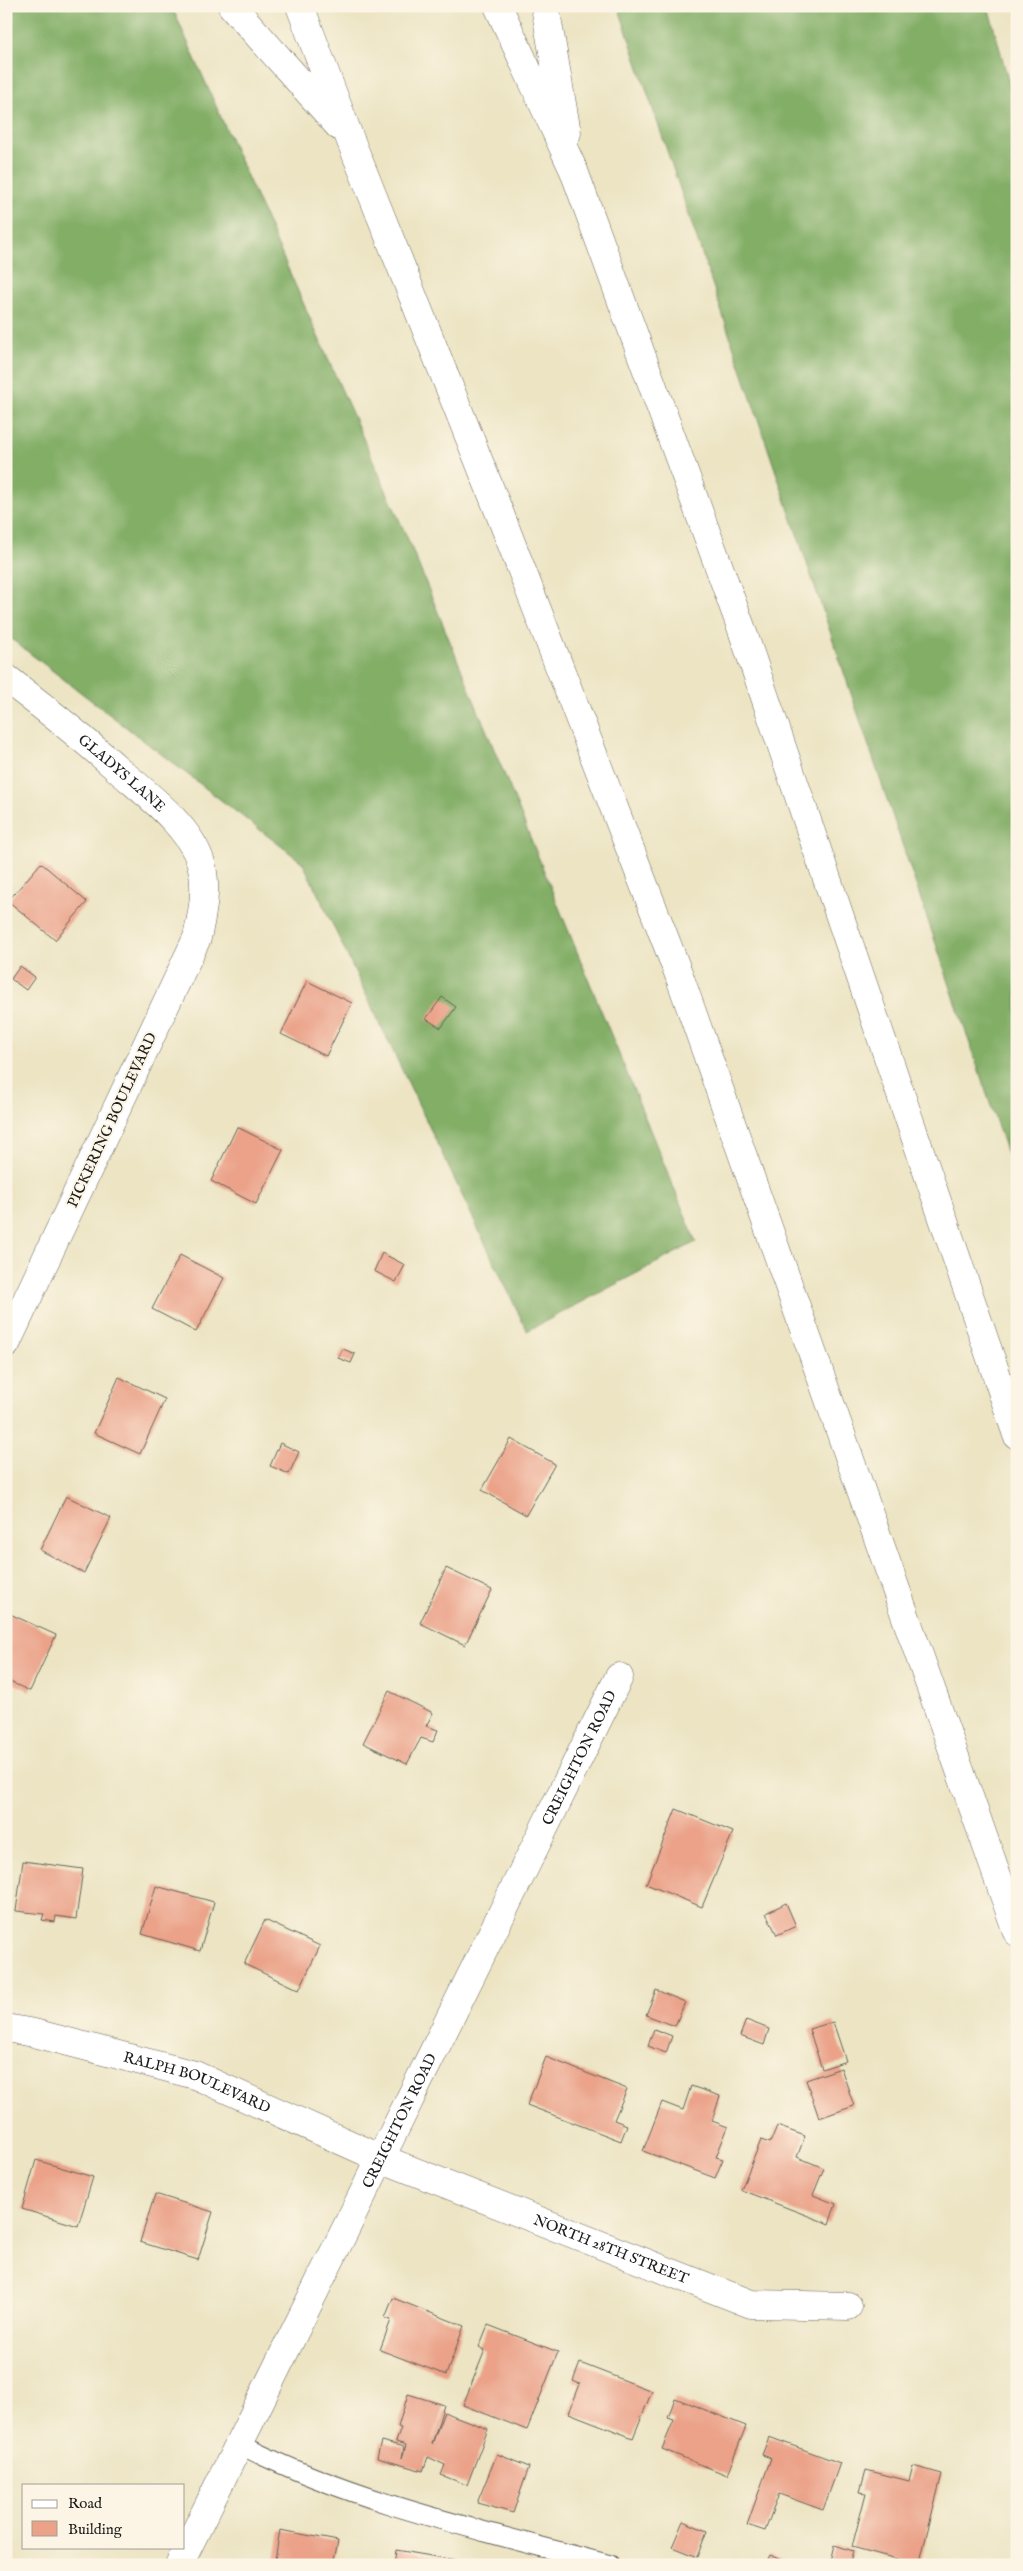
<svg xmlns="http://www.w3.org/2000/svg" width="1023" height="2571" viewBox="0 0 1023 2571" font-family="'IM FELL English',serif">
  <rect width="100%" height="100%" fill="#fcf5e5"/>
  <filter id="ink" filterUnits="userSpaceOnUse"><feTurbulence type="fractalNoise" baseFrequency=".02" numOctaves="2"/><feDisplacementMap in="SourceGraphic" scale="10" xChannelSelector="R" yChannelSelector="G"/><feConvolveMatrix kernelMatrix="1 2 1 2 8 2 1 2 1" color-interpolation-filters="sRGB"/></filter>
  <filter id="wash" filterUnits="userSpaceOnUse"><feTurbulence type="fractalNoise" baseFrequency=".0096" numOctaves="4" result="noise"/><feDisplacementMap in="SourceGraphic" scale="20" xChannelSelector="R" yChannelSelector="G"/><feGaussianBlur stdDeviation="1.12" result="paint"/><feColorMatrix in="noise" values="0 0 0 0 0 0 0 0 0 0 0 0 0 0 0 0 0 1.4 0 .05"/><feComposite in="paint" operator="in"/></filter>
  <g filter="url(#wash)">
    <rect width="100%" height="100%" fill="#ece4c3"/>
    <path fill="#82ae66" stroke="#4f6541" d="M6,6H159L173,9L410,544L696,1242L527,1331L303,863L6,635Z
      M618,6H988L1017,112V1183Z"/>
    <g id="blocks">
      <path fill="#eba289" d="M41,863L87,902L55,940L8,901Z
        M20,966L35,977L26,990L11,979Z
        M307,981L352,1003L326,1056L281,1034Z
        M442,997L456,1007L441,1028L426,1019Z
        M237,1127L283,1150L256,1204L211,1181Z
        M382,1253L405,1265L396,1282L374,1271Z
        M180,1255L224,1278L196,1332L152,1309Z
        M343,1349L355,1354L351,1363L338,1358Z
        M119,1377L165,1399L140,1454L94,1433Z
        M511,1439L555,1464L526,1515L482,1490Z
        M280,1443L299,1452L289,1474L270,1466Z
        M66,1496L111,1518L84,1573L40,1550Z
        M446,1568L492,1590L465,1645L420,1623Z
        M10,1614L56,1635L30,1691L6,1680V1621Z
        M389,1691L433,1713L426,1726L438,1730L433,1742L421,1738L407,1764L363,1743Z
        M676,1809L733,1832L702,1907L646,1884Z
        M23,1861L83,1869L76,1919L56,1916L55,1922L42,1920L44,1914L16,1911Z
        M156,1886L214,1902L200,1951L142,1934Z
        M786,1903L796,1926L777,1935L766,1913Z
        M265,1920L320,1946L299,1990L244,1964Z
        M656,1990L685,2002L675,2026L646,2015Z
        M746,2020L769,2029L764,2045L740,2036Z
        M833,2022L846,2061L822,2069L809,2029Z
        M654,2029L672,2036L666,2053L648,2046Z
        M546,2057L627,2089L614,2120L627,2125L621,2141L527,2105Z
        M841,2068L854,2106L819,2118L806,2080Z
        M691,2086L720,2096L712,2121L728,2127L716,2157L723,2159L715,2178L643,2151L662,2102L683,2110Z
        M777,2126L805,2136L797,2157L824,2168L813,2195L836,2204L829,2224L741,2190L761,2140L770,2143Z
        M36,2160L93,2177L78,2226L22,2209Z
        M155,2194L213,2212L198,2260L140,2242Z
        M393,2298L464,2326L446,2375L380,2350L391,2320L385,2318Z
        M488,2325L558,2352L527,2430L463,2405L485,2350L479,2347Z
        M580,2363L652,2391L633,2438L569,2413L580,2384L573,2381Z
        M408,2394L444,2405L432,2444L444,2412L488,2429L467,2485L441,2475L445,2465L428,2457L423,2471L377,2458L381,2441L404,2447L402,2458L406,2445L396,2442L401,2428L398,2427Z
        M675,2398L746,2426L727,2475L662,2449L674,2420L668,2418Z
        M769,2437L840,2463L823,2510L779,2494L765,2531L747,2525L771,2458L762,2455Z
        M497,2454L529,2467L513,2513L477,2503Z
        M913,2466L942,2474L919,2565L852,2547L866,2493L860,2492L866,2470L909,2481Z
        M683,2521L707,2531L697,2557L672,2547Z
        M280,2530L338,2541L333,2565H274Z
        M835,2545L853,2551L849,2565H830Z
        M396,2550L455,2560L454,2565H394Z
        M770,2555L792,2565H765Z"/>
    </g>
  </g>
  <g filter="url(#ink)">
    <use href="#blocks" fill-opacity="0" stroke="#656256" stroke-width="1"/>
    <g fill="none" stroke-linecap="round" stroke-linejoin="round">
      <defs>
        <path id="service" d="M239,2444C355,2503 485,2531 610,2565"/>
        <g id="minor">
          <path id="s1" d="M6,678C45,708 84,739 121,772C149,796 190,827 201,863C208,888 202,914 197,938L6,1344"/>
          <path id="s2" d="M6,2028L34,2033L195,2075L380,2158L751,2304L848,2306"/>
          <path id="s3" d="M179,2565L619,1677"/>
        </g>
        <path id="motorway" d="M232,6L339,126
          M300,6L350,139L498,509L679,975L1017,1932
          M498,6L574,171L741,627L1017,1435
          M545,6L567,133"/>
      </defs>
      <use href="#service" stroke="#656256" stroke-width="21"/>
      <use href="#minor" stroke="#656256" stroke-width="29"/>
      <use href="#motorway" stroke="#656256" stroke-width="29"/>
      <use href="#service" stroke="#fff" stroke-width="19"/>
      <use href="#minor" stroke="#fff" stroke-width="28"/>
      <use href="#motorway" stroke="#fff" stroke-width="28"/>
    </g>
  </g>
  <g text-anchor="middle" dominant-baseline="central" stroke-width="4" stroke-linejoin="round" paint-order="stroke">
    <g font-size="15" fill="#1c1c1c" stroke="#fcf5e5">
      <text stroke="none"><textPath href="#s1" startOffset="150">GLADYS LANE</textPath></text>
      <text transform="translate(112 1120) rotate(-65)">PICKERING BOULEVARD</text>
      <text stroke="none"><textPath href="#s3" startOffset="901">CREIGHTON ROAD</textPath></text>
      <text stroke="none"><textPath href="#s2" startOffset="199">RALPH BOULEVARD</textPath></text>
      <text stroke="none"><textPath href="#s3" startOffset="496">CREIGHTON ROAD</textPath></text>
      <text stroke="none"><textPath href="#s2" startOffset="646">NORTH 28TH STREET</textPath></text>
    </g>
  </g>
  <rect width="1023" height="2571" fill="none" stroke="#fcf5e5" stroke-width="25"/>
  <rect x="22" y="2484" width="162" height="65" fill="#fcf5e5" stroke="#a29e95"/>
  <rect x="32" y="2500" width="25" height="8" fill="#ffffff" stroke="#a29e95"/>
  <text x="68" y="2508" font-size="15" fill="#1c1c1c">Road</text>
  <rect x="32" y="2521" width="25" height="15" fill="#eba289" stroke="#a29e95"/>
  <text x="68" y="2534" font-size="15" fill="#1c1c1c">Building</text>
</svg>
